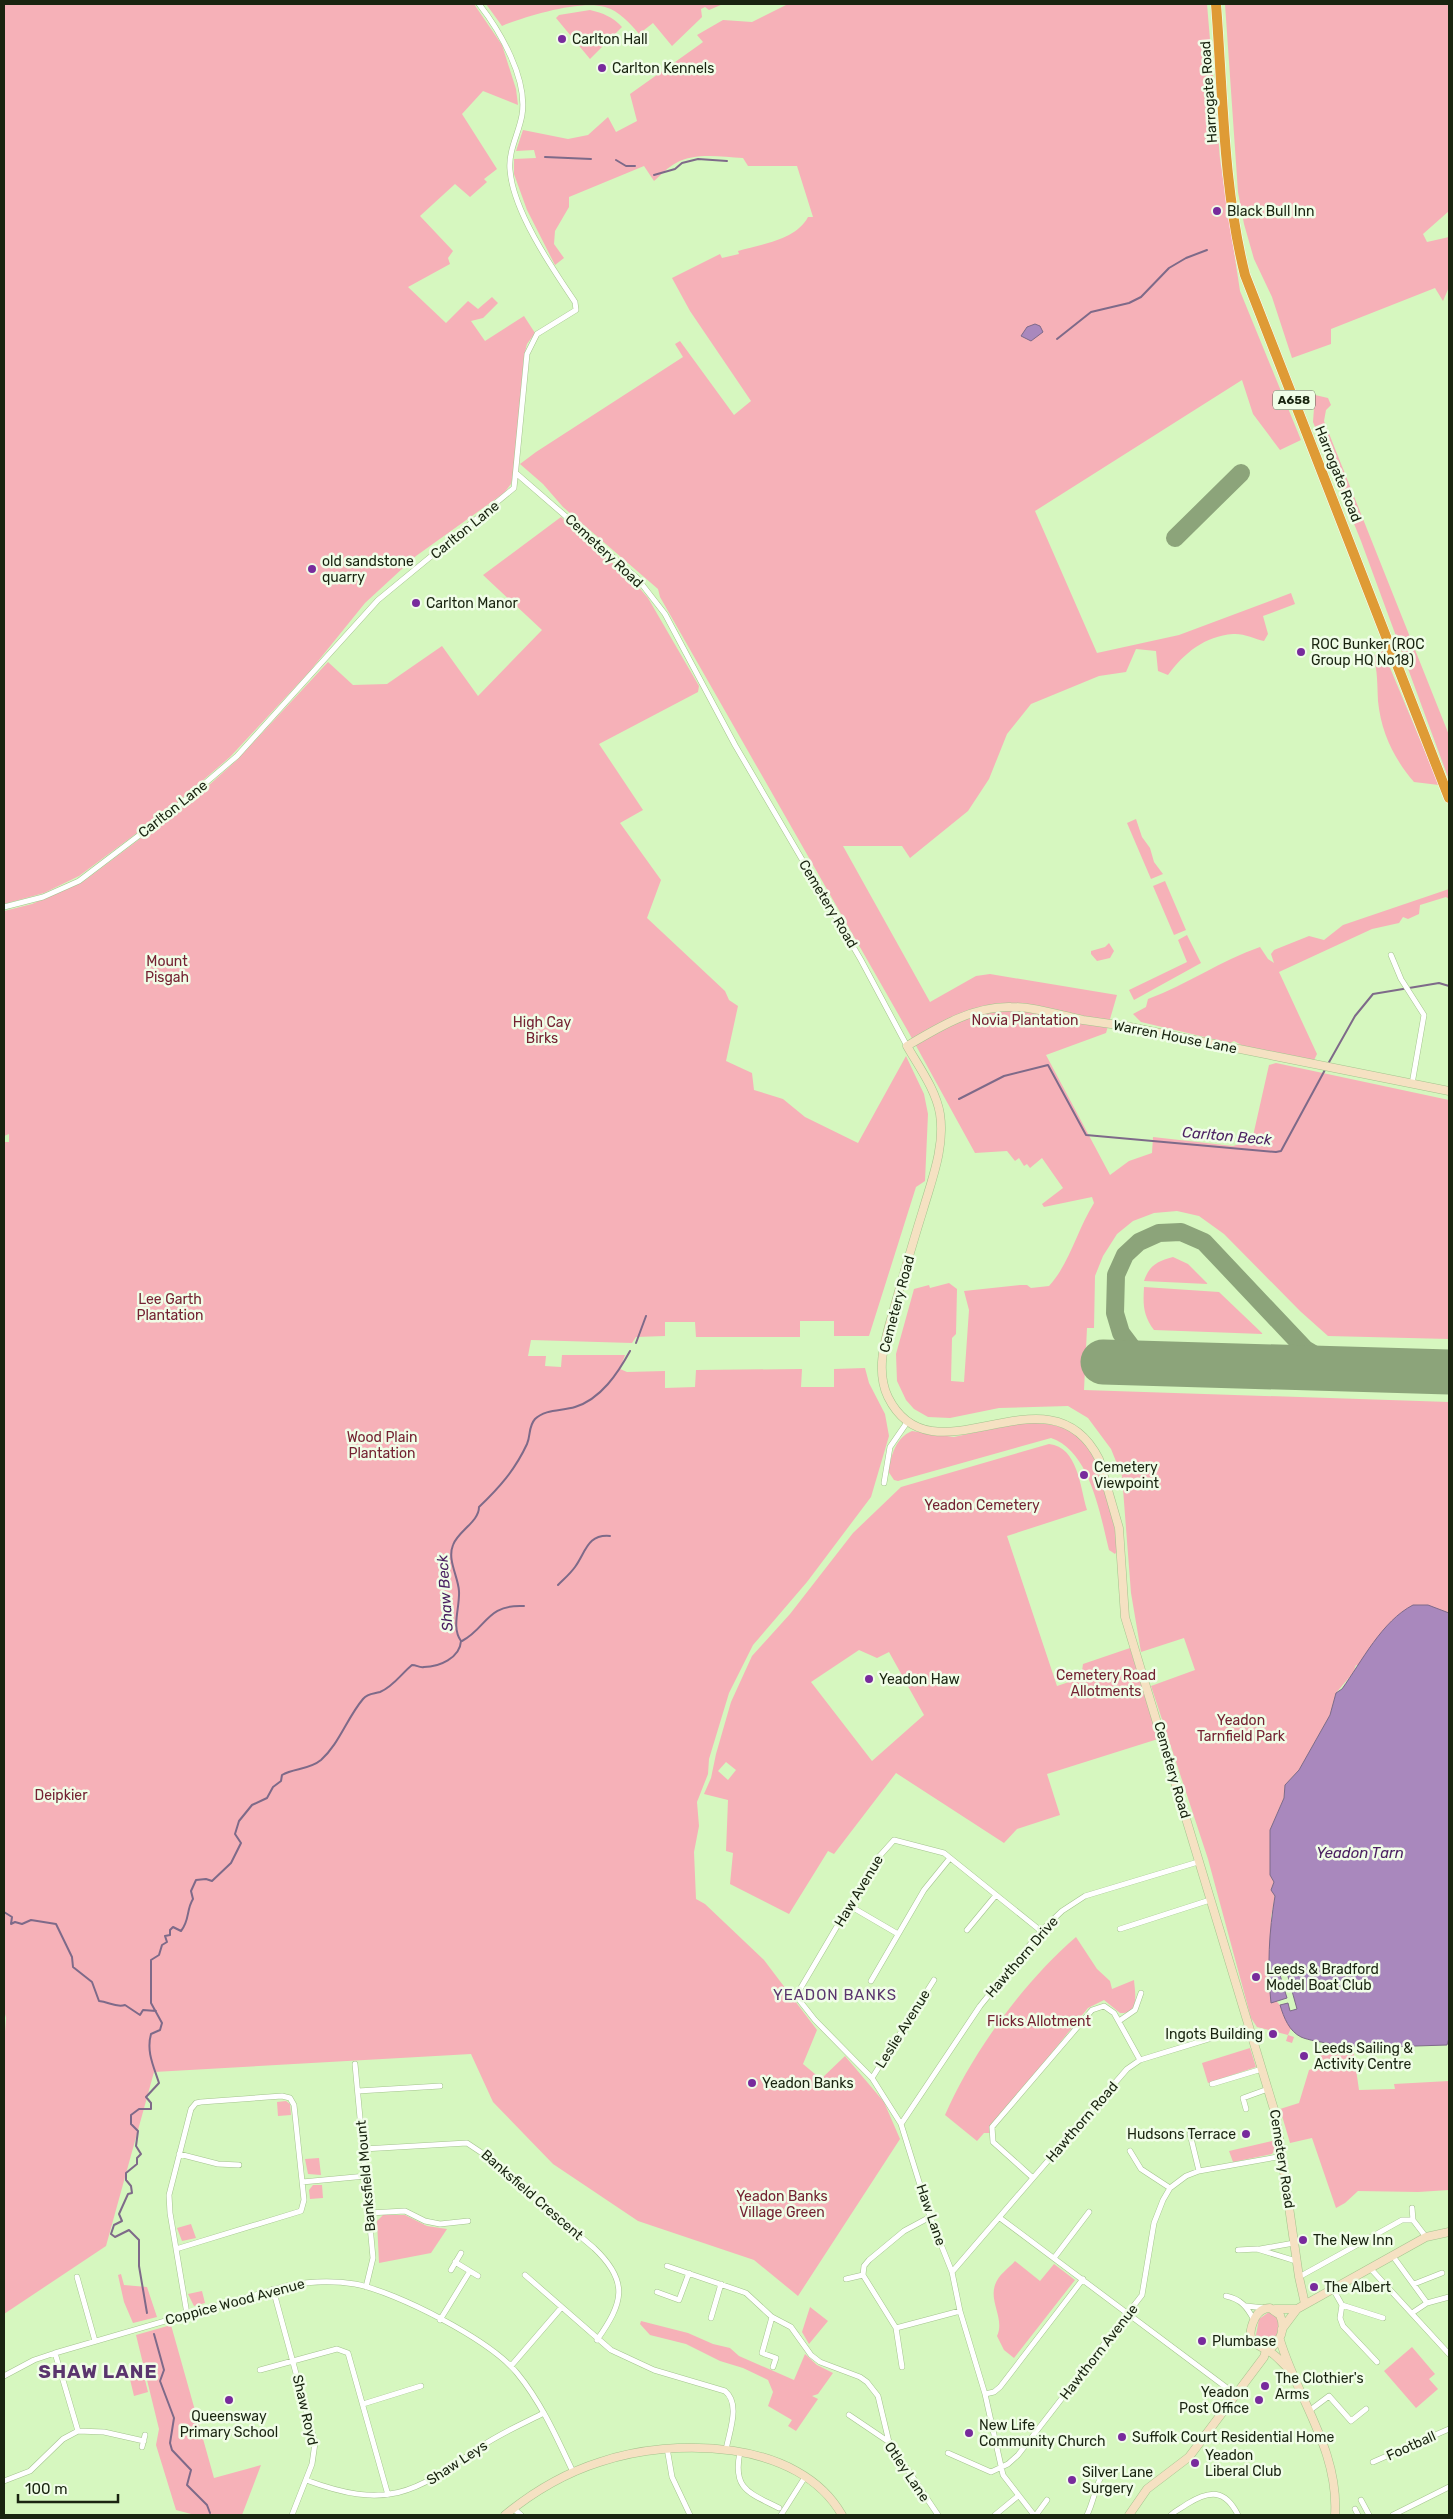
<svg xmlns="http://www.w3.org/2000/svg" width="1453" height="2519" viewBox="0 0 1453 2519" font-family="Rubik,sans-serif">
  <rect width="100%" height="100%" fill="#d6f7bf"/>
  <path fill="#f6b1b8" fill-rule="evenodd" d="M4,4H474L502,45L516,89L518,105L483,91L462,114L497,169L484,179L487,182L470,197L455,184L420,216L453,251L448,258L450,264L408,287L446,323L468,301L478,309L492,297L498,303L483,318L471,321L485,341L524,316L535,333L527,344L524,356L514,471L511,484L504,493L416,556L365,603L310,671L230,757L172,807L79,876L44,893L4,904Z
    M486,4H723L709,10L705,7L701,9L702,17L699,20L672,46L653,23L639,34C630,23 619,11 605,7C580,0 526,16 502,26Z
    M788,4H1207L1220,159L1240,291L1301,440L1280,450L1253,414L1242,380L1035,511L1097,653L1179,635L1291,593L1295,604L1263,616L1268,634L1264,641C1255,639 1243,633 1233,634C1205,636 1184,653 1168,675L1158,671L1156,651L1136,649L1126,672L1099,676L1031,704L1007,734L989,779L968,811L910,858L902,846H843L930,1002L976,976L990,974L1117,995L1106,1033L1046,1055L1110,1175L1129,1161L1152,1153L1153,1137L1233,1146L1249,1141L1250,1136H1253L1269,1065L1276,1063L1449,1100V1339L1328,1336L1300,1311L1224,1234L1199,1216L1177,1211L1154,1213L1133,1221L1117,1234L1103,1256L1095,1276L1094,1328H1087L1084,1390L1449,1402V1669L1356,1665L1353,1673L1336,1693L1330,1715L1299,1770L1285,1785L1284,1798L1270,1830V1875L1274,1882L1271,1890L1275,1896L1271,1917V2003L1276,2001L1280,2005L1291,2028L1288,2035L1294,2037L1292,2043L1286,2041L1288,2035L1257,2027L1251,2018L1208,1859L1151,1686L1195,1670L1184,1638L1141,1652L1131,1593L1122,1476L1111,1449L1088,1418L1068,1406L999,1408L950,1418L928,1417L914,1409L906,1400L897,1381L896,1354L914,1289L929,1285L930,1288L949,1283L957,1289L956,1334L952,1338L951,1381L964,1382L969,1310L964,1291L1020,1285H1027L1031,1288L1049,1286C1070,1263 1077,1230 1094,1203L1092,1197L1044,1207L1042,1204L1063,1188L1042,1158L1030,1168L1027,1164L1024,1166L1019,1158L1015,1161L1007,1151L975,1153L909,1033L660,597L658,589L563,507L543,484L520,464L536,452L683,357L675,344L680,341L734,415L751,401L690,311L672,278L720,254L722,258L739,254L738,251C762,244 796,240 808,217H813L797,166H748L743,158C721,157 696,152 676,163C668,167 661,175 654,181L644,166L569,197V207L555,231L554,244L564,258L555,265L527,210L514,174V159L536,158L534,150L516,151L523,130L568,139L588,135L608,117L616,132L637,121L630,94L699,45L703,42L697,35L723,20L752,22Z
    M1225,4H1449V211L1423,234L1427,242L1449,237V287L1443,301L1435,288L1331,329V344L1292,358L1272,297L1254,259L1244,224L1238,192Z
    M590,10C603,13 613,17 622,27L590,59L556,18L559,15Z
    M1315,395L1328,398L1331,405L1326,410L1324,421L1449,735V780L1361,541L1313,422Z
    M561,517L636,584L648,598L699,686L698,692L599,744L643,810L620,823L661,880L647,918L725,991L729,1000L738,1006L726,1061L752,1073L754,1090L783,1099L805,1117L858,1143L906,1056L924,1094L928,1114L925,1181L916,1187L869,1336H834V1321H800V1337H696L695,1322H665V1336L636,1337L632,1343L531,1340L528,1356H546L545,1366L561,1367L562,1355H625L620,1369L627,1372L665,1371V1388L695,1387L696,1370L802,1369L801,1387H834V1369L865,1368L869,1383L885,1414L889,1436L871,1497L807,1582L753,1645L729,1693L709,1759L708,1774L697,1802L699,1826L694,1852L696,1899L705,1904L764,1960L817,2030L803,2064L821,2079L845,2056L884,2102L900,2139L798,2296L754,2260L638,2221L553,2164L493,2102L471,2054L154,2072L106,2246L4,2314V2046L6,2018L4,2010V1142H9V1134L4,1136V911L32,904L84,881L198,795L237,760L328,662L353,685L387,684L442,646L478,696L542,630L483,575Z
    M1383,651L1439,785L1414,782C1394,759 1381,732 1378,701C1377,685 1378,671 1373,656Z
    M1136,819L1142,837L1150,848L1154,862L1163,874L1151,879L1127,823Z
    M1165,881L1186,930L1174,935L1153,886Z
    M1449,889V899L1446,897L1420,905L1419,914L1408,919L1403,917L1399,923L1372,929L1279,972L1317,1054L1314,1060L1245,1047L1234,1041L1230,1043L1141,1022L1133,1014L1146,1007L1148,999C1187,985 1221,960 1260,947L1268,959L1274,963L1271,954L1274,950L1309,936L1324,940L1343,925Z
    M1187,935L1201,963L1134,1000L1129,990L1187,962L1178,940Z
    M1109,943L1114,951L1110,958L1097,961L1091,954V951L1105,947Z
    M1173,1257L1188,1264L1208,1284L1144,1281C1149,1266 1157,1261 1173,1257Z
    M1144,1287L1219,1292L1263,1334L1154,1330C1143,1315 1143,1305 1144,1287Z
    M1018,1423C1037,1423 1055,1422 1071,1432C1103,1450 1115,1518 1117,1551L1115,1554L1109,1550C1100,1514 1090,1451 1051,1438L898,1481L894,1480L888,1471C892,1455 895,1438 912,1431L954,1437Z
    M1049,1444C1078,1447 1080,1487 1087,1510L1007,1536L1057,1686L1081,1678L1083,1664L1130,1648L1158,1739L1047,1774L1060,1815L1017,1829L1004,1843L896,1773L834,1854L828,1851L789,1914L730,1884L733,1853L726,1851L728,1800L704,1794L711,1778L716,1754L731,1702L752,1656L790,1614L853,1533L901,1487ZM859,1650L877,1658L889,1652L924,1715L872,1761L811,1682ZM726,1762L736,1770L728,1780L718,1771Z
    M1076,1937L1097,1969L1110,1981L1112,1989L1134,1980C1135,1993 1140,2014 1120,2013L1104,2000L1088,2008L995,2123L991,2133H984L977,2141L945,2115C973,2051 1024,1982 1076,1937Z
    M1323,2044L1353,2048L1359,2090L1395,2089L1394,2084L1449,2081V2190L1418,2192L1358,2191L1345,2203L1336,2208L1312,2138L1290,2143L1280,2109L1299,2103L1309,2070L1315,2068Z
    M1250,2048L1256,2067L1208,2083L1202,2063Z
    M286,2101L290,2104L291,2115L278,2116L277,2102Z
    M1276,2140L1277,2147L1272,2154L1233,2162L1229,2151Z
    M319,2158L321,2175L308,2174L305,2159Z
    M313,2185H322L323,2198L310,2199L309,2190Z
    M383,2215H405L427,2226L447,2229L431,2253L379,2263L377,2221Z
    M191,2224L196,2238L182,2241L177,2228Z
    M1015,2261L1040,2281L1054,2264L1075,2280L1014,2358L1004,2350L997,2336C1005,2319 989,2302 995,2285C998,2275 1009,2268 1015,2261Z
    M121,2274L124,2285L147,2287L157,2317L133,2323L124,2302L118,2275Z
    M202,2291L205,2303L194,2306L188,2294Z
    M810,2307L828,2321L809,2344L802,2332Z
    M1269,2312L1276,2315C1282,2325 1277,2342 1266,2345L1258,2341L1256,2335L1259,2319Z
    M641,2321L688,2333L713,2344L730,2348L739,2356L794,2380L805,2354L817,2365L833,2373L818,2394L812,2396L818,2399L796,2431L788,2426L792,2420L768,2406L773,2392L768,2380L743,2368L720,2361L686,2344L650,2335L640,2324Z
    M171,2325L214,2478L261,2465L242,2515H195L176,2510L156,2445L159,2429L136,2335Z
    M1412,2347L1435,2374L1429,2379L1438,2389L1416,2408L1384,2371Z
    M142,2368L148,2392L134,2396L128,2371Z"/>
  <path fill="#a988bd" stroke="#7e6a89" d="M1035,324L1040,326L1043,332L1031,341L1021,336L1027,327Z
    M1413,1605H1428L1449,1613V2038L1447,2045L1384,2047L1379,2049L1378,2047C1363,2048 1314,2043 1301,2037C1289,2031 1284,2018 1280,2005L1288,2003L1290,2011L1297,2009L1287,1973L1280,1975L1287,1998L1271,2003C1267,1968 1269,1931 1275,1896L1271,1890L1274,1882L1270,1875V1830L1284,1798L1285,1785L1299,1770L1330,1715L1336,1693L1342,1689C1362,1661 1382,1621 1413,1605Z"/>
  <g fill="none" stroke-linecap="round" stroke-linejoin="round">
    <path stroke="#7e6a89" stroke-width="2" d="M545,157L591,159
      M616,160L626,166H635
      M654,175L675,169L682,163L698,159L727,161
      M1057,339L1091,312L1129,303L1141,297L1169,268L1186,258L1207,250
      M1328,1064L1355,1016L1373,994L1439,983L1449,986
      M959,1099L1004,1076L1048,1065L1086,1135L1276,1152L1281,1151L1326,1068
      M636,1343L646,1316
      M558,1585C564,1579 570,1574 575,1567C586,1552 587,1534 610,1536
      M462,1641C487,1628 486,1604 524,1606
      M4,1912L12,1917L11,1924L15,1922L22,1924L31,1920L56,1924L72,1957L73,1967L92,1982L99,2001C109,2002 116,2008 125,2005L140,2015L143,2010L156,2011
      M147,2313L139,2266V2240L129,2230L115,2237L111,2234L114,2225L122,2221L119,2214L128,2194L132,2193L131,2186L126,2180V2173L137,2164V2158L141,2154L136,2146L138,2131L131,2124V2115L139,2109H151V2103L146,2097L159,2083C154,2067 146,2052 151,2034L160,2030L162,2023L151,2003V1960L159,1955L162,1945L167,1942L165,1936L170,1935V1930L173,1927L181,1931C190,1920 186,1910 193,1899L191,1891L196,1880L206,1879L212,1881L231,1863L241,1843L235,1834L239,1821L252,1805L267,1798L273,1787L281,1781L282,1775C294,1768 309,1770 321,1760C339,1744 347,1718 363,1699C368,1693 373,1694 380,1692C393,1687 402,1673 412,1665C417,1665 419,1668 424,1667C439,1667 460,1658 461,1641C451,1627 460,1608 459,1591C458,1576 447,1560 453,1545C458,1531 479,1522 479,1507C499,1488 515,1470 527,1444C531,1435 528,1427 535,1419C545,1409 562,1411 575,1407C601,1399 618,1373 630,1351
      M154,2334L164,2370L160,2381L174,2418L170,2443L172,2450L191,2470L187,2485L207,2505L210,2513"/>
    <path stroke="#8ca47a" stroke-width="18" d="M1175,538L1241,473
      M1172,1364L1151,1359L1133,1349L1121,1333L1115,1313L1116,1275L1125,1255L1139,1242L1159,1233L1181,1232L1204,1242L1305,1349L1327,1362L1359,1369"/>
    <path stroke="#8ca47a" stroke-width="45" d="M1103,1362L1449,1372"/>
    <defs>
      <path id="street" d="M517,474L637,578L665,614L735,745L861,960L907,1046
        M4,907L43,897L79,881L183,802L237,756L378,600L514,488L527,354L537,334L576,310L575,302C552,268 513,211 510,170C508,151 519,133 522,115C528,79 500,31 479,4
        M1391,955L1401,979L1424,1015L1412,1084
        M884,1483L890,1447L908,1421
        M850,1906L898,1934
        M1120,1929L1210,1900
        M967,1930L996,1895
        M871,1981L924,1890L950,1858
        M1119,2021L1135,2010L1141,1993
        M355,2064L373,2258L366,2287
        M872,2078L934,1980
        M1212,2084L1262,2069
        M358,2091L440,2086
        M1246,2109L1243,2098L1268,2089
        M901,2124L980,2006L1041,1931L1062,1911L1085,1896L1198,1862
        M1190,2134L1199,2171
        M363,2149L467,2143L482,2153L594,2248C630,2282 623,2303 597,2340
        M1130,2151L1141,2169L1170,2188
        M179,2154L218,2164L239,2165
        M1033,2178L993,2142L992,2127L1092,2010L1104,2006L1114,2013L1140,2060
        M302,2182L366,2176
        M1412,2208L1413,2220
        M369,2213L405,2211L425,2221L440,2224L468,2221
        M930,2217L904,2231L869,2260L864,2266L863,2275L896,2328L960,2311
        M1000,2218L1235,2394
        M176,2249L301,2211L304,2200L294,2105L290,2098L282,2096L201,2102L196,2103L191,2109L169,2195L170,2213L187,2314
        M1260,2249L1294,2243
        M1238,2250L1257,2249L1296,2261
        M1392,2255L1427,2303
        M1054,2258L1089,2212
        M455,2262L478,2276
        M667,2266L746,2293L772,2317L791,2327L811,2355L820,2362L860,2377L867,2382L878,2396L889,2442
        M1370,2268L1449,2354
        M451,2270L461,2253
        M952,2272L1127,2069L1140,2060L1248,2027
        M525,2275L611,2350L654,2370L725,2391C741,2404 729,2432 726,2450
        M77,2277L95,2341
        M1299,2277L1402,2220H1413L1426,2237
        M846,2279L863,2275
        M1414,2284L1442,2273
        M273,2289L315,2443L312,2464L292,2515
        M1333,2289L1342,2305L1383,2318
        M657,2292L679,2300L689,2273
        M1226,2296C1241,2299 1247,2307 1254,2320
        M1342,2305L1340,2318L1343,2326L1377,2362
        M1246,2306L1265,2308
        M1412,2313L1427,2303L1449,2297
        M772,2317L762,2353L776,2358L773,2367
        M711,2318L721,2284
        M440,2320L470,2271
        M896,2328L902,2367
        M55,2353L78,2431
        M511,2366L561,2308
        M260,2370L337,2349L348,2353L388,2495
        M4,2376L34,2360L55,2353L286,2286C310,2281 331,2280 355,2284C397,2292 490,2340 517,2373C541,2402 557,2438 573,2472
        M985,2394L994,2392L1000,2387L1083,2279
        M363,2404L421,2386
        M1309,2411L1329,2396L1351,2421L1366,2409
        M849,2415L889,2442L938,2515
        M142,2447L145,2435
        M667,2448L672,2477L690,2515
        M740,2452C732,2490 750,2493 779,2508
        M948,2453L991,2472L1008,2464L1018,2455L1142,2295L1154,2223L1163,2200L1170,2188L1186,2176L1199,2171L1283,2156
        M1373,2462L1449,2429
        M306,2480C387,2510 413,2494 479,2448C499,2434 522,2424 544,2413
        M4,2481L30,2471L63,2439L78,2431L104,2432L144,2441
        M1361,2500L1369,2515
        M513,2508L521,2515
        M1355,2509L1358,2515
        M781,2515L805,2477
        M995,2515L1018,2496
        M1034,2515L1003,2475L985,2394L960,2311L952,2272L930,2217L901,2124L872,2078L815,2020L796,1996L876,1860L894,1840L944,1853L1041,1931
        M1036,2515L1047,2500
        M1087,2515C1094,2501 1095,2486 1103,2473
        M1171,2515C1176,2510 1182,2508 1187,2504C1210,2490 1225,2489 1238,2515
        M1393,2515L1449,2487"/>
      <path id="secondary" d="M1305,2304L1299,2277L1276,2116L1125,1617L1119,1528L1099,1459C1049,1360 933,1488 888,1397C874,1368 887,1334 895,1305C904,1273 913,1242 923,1210C932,1179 945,1147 940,1114C936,1090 919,1067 907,1046C939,1027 973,1006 1011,1007C1036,1007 1058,1015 1083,1020C1097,1022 1111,1024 1125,1026L1449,1091
        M1275,2309H1297
        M1282,2329L1297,2309L1426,2237L1449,2232
        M1280,2340C1298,2400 1339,2450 1335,2515
        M1268,2350C1281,2342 1286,2329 1280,2315L1270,2308C1263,2308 1258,2312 1255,2318C1244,2341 1255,2343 1270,2352C1276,2355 1282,2363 1288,2368
        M505,2515C533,2492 565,2473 600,2462C674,2437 799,2439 842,2515
        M1129,2515L1147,2489L1189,2457L1264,2357L1266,2350"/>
      <path id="highway" d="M1216,4C1223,94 1223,187 1245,275L1449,798"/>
    </defs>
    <use href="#street" stroke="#a4c38e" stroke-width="6"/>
    <use href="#secondary" stroke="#a4c38e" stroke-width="9"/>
    <use href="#highway" stroke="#fff" stroke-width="11"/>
    <use href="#street" stroke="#fff" stroke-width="5"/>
    <use href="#secondary" stroke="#f5e1c2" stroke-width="8"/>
    <use href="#highway" stroke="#df9b35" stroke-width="10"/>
  </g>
  <g fill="#782b9c" stroke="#f0fde7" stroke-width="2">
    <circle cx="562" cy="39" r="5"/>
    <circle cx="602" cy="68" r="5"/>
    <circle cx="1217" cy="211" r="5"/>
    <circle cx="312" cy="569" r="5"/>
    <circle cx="416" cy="603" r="5"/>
    <circle cx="1301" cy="652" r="5"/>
    <circle cx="1084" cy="1475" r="5"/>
    <circle cx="869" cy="1679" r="5"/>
    <circle cx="1256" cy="1977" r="5"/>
    <circle cx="1273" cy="2034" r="5"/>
    <circle cx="1304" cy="2056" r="5"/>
    <circle cx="752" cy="2083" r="5"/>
    <circle cx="1246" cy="2134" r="5"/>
    <circle cx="1303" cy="2240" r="5"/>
    <circle cx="1314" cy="2287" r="5"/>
    <circle cx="1202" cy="2341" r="5"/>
    <circle cx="1265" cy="2386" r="5"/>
    <circle cx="229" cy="2400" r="5"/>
    <circle cx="1259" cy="2400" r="5"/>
    <circle cx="969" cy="2433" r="5"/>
    <circle cx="1122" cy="2437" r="5"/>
    <circle cx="1195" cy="2463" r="5"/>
    <circle cx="1072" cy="2480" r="5"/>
  </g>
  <g text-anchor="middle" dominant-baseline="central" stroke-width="5" stroke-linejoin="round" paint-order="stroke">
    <rect fill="#f0fde7" stroke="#5a6550" stroke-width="1" x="1273" y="390.5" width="42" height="19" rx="4"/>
    <g font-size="12" font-weight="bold" fill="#192410">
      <text x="1294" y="400">A658</text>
    </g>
    <g font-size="14" fill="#192410" stroke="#f0fde7" text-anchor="start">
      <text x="572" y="39">Carlton Hall</text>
      <text x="612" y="68">Carlton Kennels</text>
      <text x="1227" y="211">Black Bull Inn</text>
      <text x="322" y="561">old sandstone<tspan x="322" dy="16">quarry</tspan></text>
      <text x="426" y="603">Carlton Manor</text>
      <text x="1311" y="644">ROC Bunker (ROC<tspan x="1311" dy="16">Group HQ No18)</tspan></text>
      <text x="1094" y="1467">Cemetery<tspan x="1094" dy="16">Viewpoint</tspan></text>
      <text x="879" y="1679">Yeadon Haw</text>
      <text x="1266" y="1969">Leeds &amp; Bradford<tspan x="1266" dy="16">Model Boat Club</tspan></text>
      <text x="1263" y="2034" text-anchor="end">Ingots Building</text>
      <text x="1314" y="2048">Leeds Sailing &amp;<tspan x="1314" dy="16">Activity Centre</tspan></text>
      <text x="762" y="2083">Yeadon Banks</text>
      <text x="1236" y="2134" text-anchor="end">Hudsons Terrace</text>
      <text x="1313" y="2240">The New Inn</text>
      <text x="1324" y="2287">The Albert</text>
      <text x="1212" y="2341">Plumbase</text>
      <text x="1275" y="2378">The Clothier's<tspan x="1275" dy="16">Arms</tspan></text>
      <text x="1249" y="2392" text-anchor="end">Yeadon<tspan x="1249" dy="16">Post Office</tspan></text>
      <text x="229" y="2416" text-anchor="middle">Queensway<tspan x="229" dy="16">Primary School</tspan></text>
      <text x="979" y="2425">New Life<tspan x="979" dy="16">Community Church</tspan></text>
      <text x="1132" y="2437">Suffolk Court Residential Home</text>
      <text x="1205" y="2455">Yeadon<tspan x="1205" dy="16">Liberal Club</tspan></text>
      <text x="1082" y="2472">Silver Lane<tspan x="1082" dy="16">Surgery</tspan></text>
    </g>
    <g font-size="14" fill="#192410" stroke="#f0fde7">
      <text transform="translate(1209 92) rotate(-94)">Harrogate Road</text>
      <text transform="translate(1338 474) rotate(68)">Harrogate Road</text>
      <text transform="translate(465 530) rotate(-39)">Carlton Lane</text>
      <text transform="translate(604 551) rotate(43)">Cemetery Road</text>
      <text transform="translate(173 809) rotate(-38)">Carlton Lane</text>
      <text transform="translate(828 904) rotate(59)">Cemetery Road</text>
      <text transform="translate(1175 1037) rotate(11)">Warren House Lane</text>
      <text transform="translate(897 1304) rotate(-75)">Cemetery Road</text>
      <text transform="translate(1172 1770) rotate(74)">Cemetery Road</text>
      <text transform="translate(859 1891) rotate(-59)">Haw Avenue</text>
      <text transform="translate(1022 1957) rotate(-49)">Hawthorn Drive</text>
      <text transform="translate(903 2029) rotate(-58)">Leslie Avenue</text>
      <text transform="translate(1082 2122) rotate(-49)">Hawthorn Road</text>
      <text transform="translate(1282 2159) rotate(81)">Cemetery Road</text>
      <text transform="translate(366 2176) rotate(-95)">Banksfield Mount</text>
      <text transform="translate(532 2195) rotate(41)">Banksfield Crescent</text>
      <text transform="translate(931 2215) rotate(71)">Haw Lane</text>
      <text transform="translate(235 2302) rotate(-15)">Coppice Wood Avenue</text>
      <text transform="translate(1099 2352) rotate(-52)">Hawthorn Avenue</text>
      <text transform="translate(305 2410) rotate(77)">Shaw Royd</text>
      <text transform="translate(1411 2446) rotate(-24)">Football</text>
      <text transform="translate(457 2463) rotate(-33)">Shaw Leys</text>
      <text transform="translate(907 2472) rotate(56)">Otley Lane</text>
    </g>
    <g font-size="14" fill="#742232" stroke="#f0fde7">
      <text x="167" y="961">Mount<tspan x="167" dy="16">Pisgah</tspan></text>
      <text x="1025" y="1020">Novia Plantation</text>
      <text x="542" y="1022">High Cay<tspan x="542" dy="16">Birks</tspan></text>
      <text x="170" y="1299">Lee Garth<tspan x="170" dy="16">Plantation</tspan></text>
      <text x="382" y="1437">Wood Plain<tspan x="382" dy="16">Plantation</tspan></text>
      <text x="982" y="1505">Yeadon Cemetery</text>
      <text x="1106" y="1675">Cemetery Road<tspan x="1106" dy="16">Allotments</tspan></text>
      <text x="1241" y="1720">Yeadon<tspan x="1241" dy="16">Tarnfield Park</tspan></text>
      <text x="61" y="1795">Deipkier</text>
      <text x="1039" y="2021">Flicks Allotment</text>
      <text x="782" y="2196">Yeadon Banks<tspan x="782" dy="16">Village Green</tspan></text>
    </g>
    <g font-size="15" font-style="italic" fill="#4a1f60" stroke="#f0fde7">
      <text transform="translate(1227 1136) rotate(5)">Carlton Beck</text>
      <text transform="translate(445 1593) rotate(-94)">Shaw Beck</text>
      <text x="1360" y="1853">Yeadon Tarn</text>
    </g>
    <g font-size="15" letter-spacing="1" fill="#5a356e" stroke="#f0fde7">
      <text x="835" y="1995">YEADON BANKS</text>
    </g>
    <g font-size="19" font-weight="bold" letter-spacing="1" fill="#5a356e" stroke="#f0fde7">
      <text x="98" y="2371">SHAW LANE</text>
    </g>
  </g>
  <rect width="1453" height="2519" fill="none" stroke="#192410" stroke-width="10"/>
  <path d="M18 2494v8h100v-8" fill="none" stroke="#192410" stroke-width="2.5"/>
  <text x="25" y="2494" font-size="15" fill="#192410" stroke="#f0fde7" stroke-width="4" paint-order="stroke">100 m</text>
</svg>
